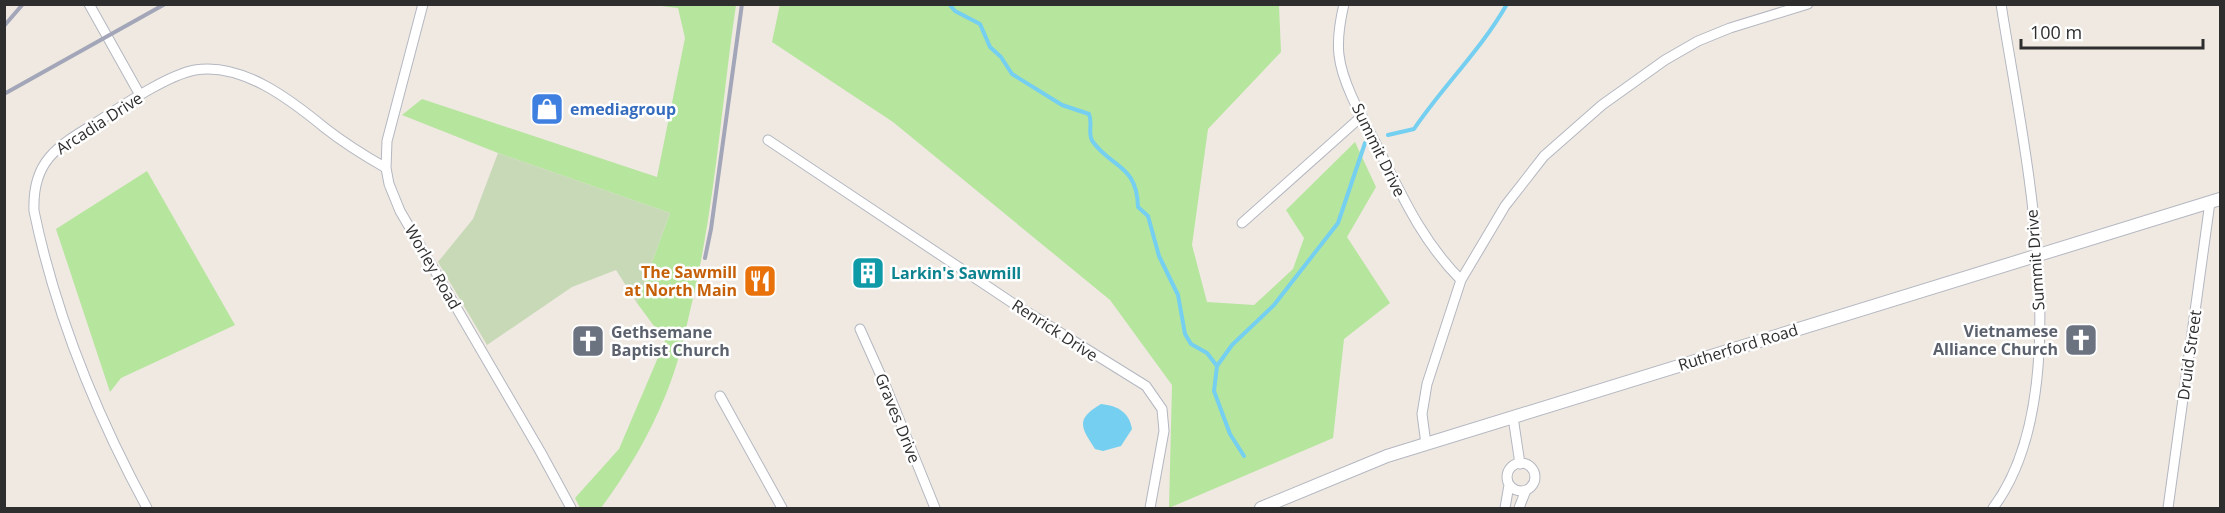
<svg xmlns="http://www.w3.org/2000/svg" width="2225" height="513" viewBox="0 0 2225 513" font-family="'Open Sans',sans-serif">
  <rect width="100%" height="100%" fill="#efe9e1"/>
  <path fill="#b6e59e" d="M780,4L1279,5L1281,52L1208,129L1192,245L1207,302L1254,305L1293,269L1304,238L1286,210L1355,142L1376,187L1347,237L1390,303L1344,339L1333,438L1169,508L1172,385L1110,300L893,122L772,42Z
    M653,5H736C721,106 715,210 690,311C684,338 677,368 666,394C650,434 627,473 601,508H580L575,498L619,449L665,341L637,303L670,213L498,153L402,115L422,99L657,177L685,38L678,8Z
    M147,171L235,325L121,378L110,392L56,229Z"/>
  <path fill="#c8d9b8" d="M498,153L670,213L637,303L616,270L572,287L487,345L438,262L473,219Z"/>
  <path fill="#75cff0" d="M1101,404C1118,406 1129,412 1132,429L1121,446L1103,451L1095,449C1080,426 1076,419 1101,404Z"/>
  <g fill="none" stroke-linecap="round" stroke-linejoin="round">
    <path stroke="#75cff0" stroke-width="4" d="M949,4L955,11L980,24L990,47L1001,57L1012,74L1062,105L1089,114C1093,124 1087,134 1093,142C1112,168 1137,165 1138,207L1148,216L1159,256L1178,295L1185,334L1191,344L1207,353L1217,366
      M1388,135L1414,129C1443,86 1481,50 1507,4
      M1244,456L1230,434L1214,391L1217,366L1232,345L1274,305L1338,223L1365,143"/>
    <defs>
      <path id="minor" d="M89,4L140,95
        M423,4L387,141L386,168L389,184L400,211L540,451L571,508
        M1344,4C1340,21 1337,38 1339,55C1342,82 1361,116 1374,140C1400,191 1420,239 1461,280
        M768,140L1014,304L1146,386L1162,409L1164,431L1150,508
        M1242,223L1362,116
        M860,329L886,387L935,508
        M720,396L782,508
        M1513,417L1520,464
        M1426,444L1422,414L1427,384L1461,280L1505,206L1544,156L1602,105L1665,60L1698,41L1730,28L1808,4
        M1507 477a14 14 0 1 1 28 0a14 14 0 1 1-28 0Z
        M147,508C96,414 56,317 34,211C32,162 56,147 94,124C119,108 167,75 195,70C242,62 291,100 325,128C344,143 365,156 386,168
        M1505,508L1509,485
        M1519,508L1526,490
        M1993,508C2081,391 2022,141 2001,4
        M2168,508L2210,202"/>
      <path id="tertiary" d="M1261,508L1387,456L2220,199"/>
    </defs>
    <use href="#minor" stroke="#b4b7c1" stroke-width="11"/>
    <use href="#tertiary" stroke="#b4b7c1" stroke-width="14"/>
    <use href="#minor" stroke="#fff" stroke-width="9"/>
    <use href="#tertiary" stroke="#fff" stroke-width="12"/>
    <path stroke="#a3a6b8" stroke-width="4" d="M4,26L23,4
      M4,94L165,4
      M705,258L711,229L742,4"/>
  </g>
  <defs>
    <symbol id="shop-square" viewBox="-11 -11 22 22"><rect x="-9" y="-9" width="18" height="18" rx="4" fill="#3f7fe0" stroke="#fff"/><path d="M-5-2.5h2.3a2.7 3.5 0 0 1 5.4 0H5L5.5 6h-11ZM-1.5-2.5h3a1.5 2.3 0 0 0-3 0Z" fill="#fff"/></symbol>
    <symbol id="building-square" viewBox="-11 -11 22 22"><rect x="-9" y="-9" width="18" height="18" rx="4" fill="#0f9aa8" stroke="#fff"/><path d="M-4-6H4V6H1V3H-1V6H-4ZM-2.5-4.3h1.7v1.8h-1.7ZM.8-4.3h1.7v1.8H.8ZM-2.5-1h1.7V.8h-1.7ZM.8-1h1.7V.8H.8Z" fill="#fff"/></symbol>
    <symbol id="restaurant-square" viewBox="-11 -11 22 22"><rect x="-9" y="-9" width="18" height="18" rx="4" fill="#e8710a" stroke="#fff"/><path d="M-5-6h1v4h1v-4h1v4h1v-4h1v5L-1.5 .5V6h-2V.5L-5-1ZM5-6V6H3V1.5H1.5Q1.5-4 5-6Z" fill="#fff"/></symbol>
    <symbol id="church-square" viewBox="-11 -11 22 22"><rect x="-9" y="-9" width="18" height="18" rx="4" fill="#6b7280" stroke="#fff"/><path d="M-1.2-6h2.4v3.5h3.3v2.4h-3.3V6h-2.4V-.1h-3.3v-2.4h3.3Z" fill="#fff"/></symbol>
  </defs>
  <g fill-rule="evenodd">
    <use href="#shop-square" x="528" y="90" width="38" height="38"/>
    <use href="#building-square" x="849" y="254" width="38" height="38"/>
    <use href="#restaurant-square" x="741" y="262" width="38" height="38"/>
    <use href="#church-square" x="2062" y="321" width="38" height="38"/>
    <use href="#church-square" x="569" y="322" width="38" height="38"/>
  </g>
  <g text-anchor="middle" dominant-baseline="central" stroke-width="5" stroke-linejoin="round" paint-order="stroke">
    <g font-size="16" font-weight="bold" fill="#366cbe" stroke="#fff" text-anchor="start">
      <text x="570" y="109">emediagroup</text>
    </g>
    <g font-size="16" fill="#2e2e2e" stroke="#fff">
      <text transform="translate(99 123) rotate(-33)">Arcadia Drive</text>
      <text transform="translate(1379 150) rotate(64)">Summit Drive</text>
      <text transform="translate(2035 260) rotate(-94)">Summit Drive</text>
      <text transform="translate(433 267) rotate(60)">Worley Road</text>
      <text transform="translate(1055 330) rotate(33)">Renrick Drive</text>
      <text transform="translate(1738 347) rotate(-17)">Rutherford Road</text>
      <text transform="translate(2189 355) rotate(-82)">Druid Street</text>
      <text transform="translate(898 418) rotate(68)">Graves Drive</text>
    </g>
    <g font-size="16" font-weight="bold" fill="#c56008" stroke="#fff" text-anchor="end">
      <text x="737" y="272">The Sawmill<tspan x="737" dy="18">at North Main</tspan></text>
    </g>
    <g font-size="16" font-weight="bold" fill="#0d838f" stroke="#fff" text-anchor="start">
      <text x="891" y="273">Larkin's Sawmill</text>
    </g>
    <g font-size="16" font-weight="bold" fill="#5b616d" stroke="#fff" text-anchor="end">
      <text x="2058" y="331">Vietnamese<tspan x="2058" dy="18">Alliance Church</tspan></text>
      <text x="611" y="332" text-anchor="start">Gethsemane<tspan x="611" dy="18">Baptist Church</tspan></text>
    </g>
  </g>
  <rect width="2225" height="513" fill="none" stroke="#2e2e2e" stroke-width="12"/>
  <path d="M2021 39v9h182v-9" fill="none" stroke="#2e2e2e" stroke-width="3"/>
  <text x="2030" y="39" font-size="18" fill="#2e2e2e" stroke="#ffffff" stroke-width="4.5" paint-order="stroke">100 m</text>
</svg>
